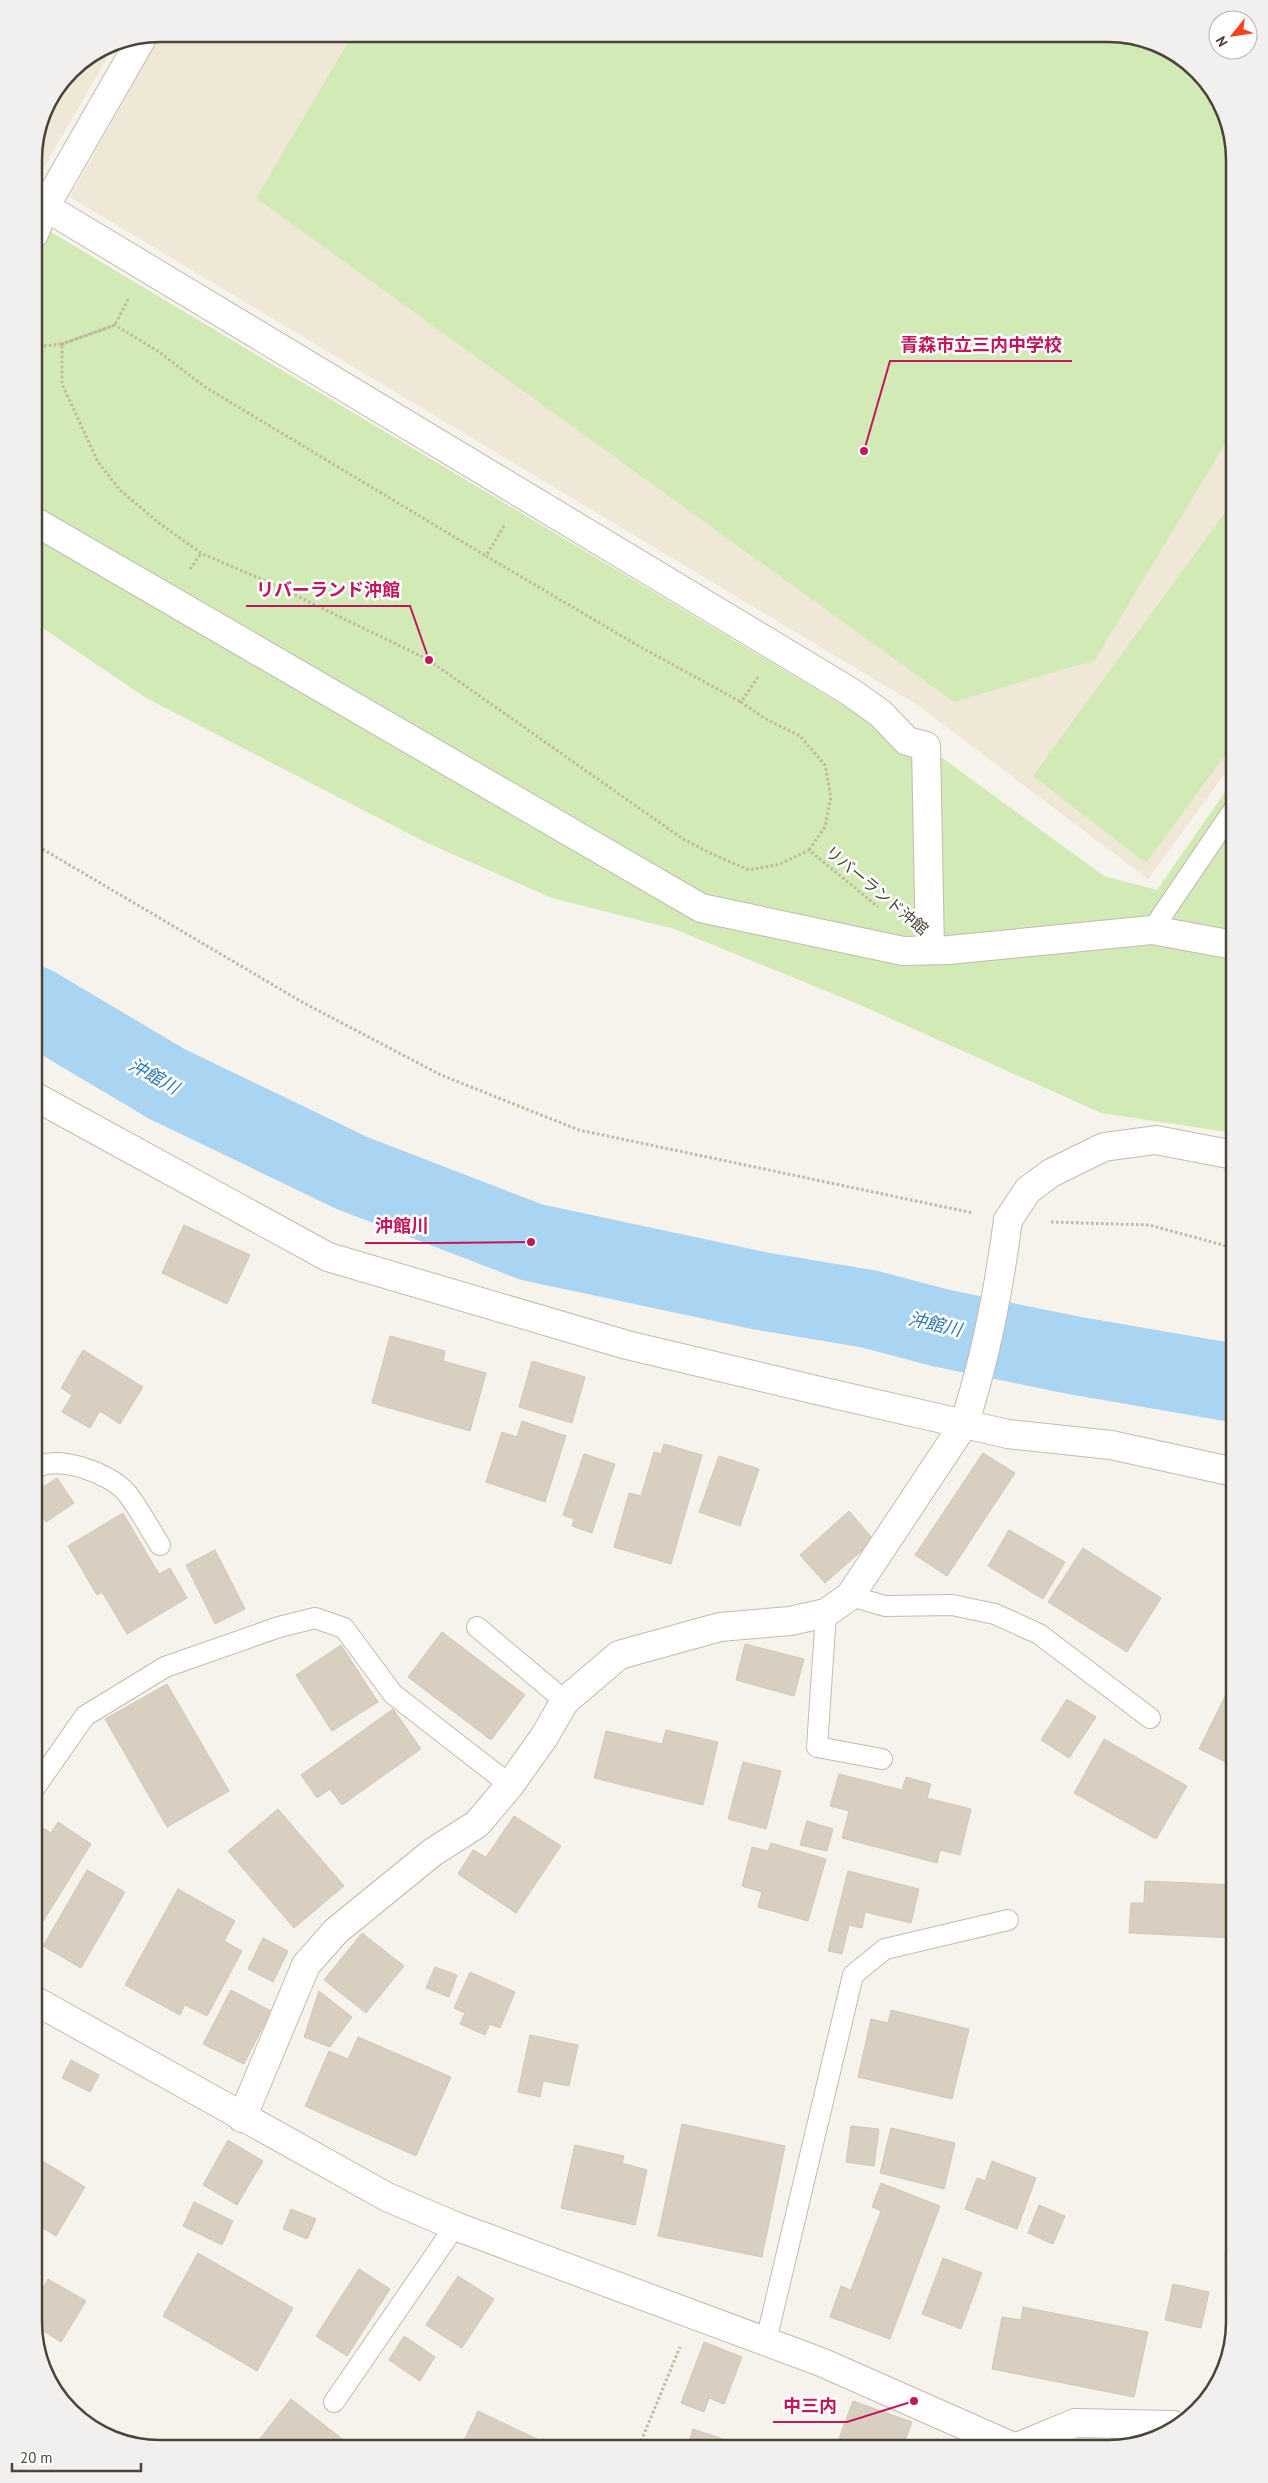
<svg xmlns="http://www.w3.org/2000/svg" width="1268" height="2483" viewBox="0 0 1268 2483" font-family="'PT Sans','Noto Sans JP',sans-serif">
  <rect width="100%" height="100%" fill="#f6f3ec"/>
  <path fill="#efe8d6" d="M161,34H1116L1184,60L1225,112L1234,161V761L1148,879L916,704L70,197Z
    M112,43H116L37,179L34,178V153L44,112L71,71Z"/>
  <path fill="#d2eab5" d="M353,34H1116L1184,60L1225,112L1234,161V429L1095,660L954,702L256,198Z
    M34,222L856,713L926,746L1104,876L1157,890L1234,779V1133L1101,1113L858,1004L674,929L552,898L423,841L146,698L34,622Z
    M1234,500V743L1146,863L1033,776Z"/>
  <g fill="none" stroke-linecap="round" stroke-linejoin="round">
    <path stroke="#a9d4f2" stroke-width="78" d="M34,1005L167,1084L352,1173L531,1242L761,1291L869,1309L941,1328L1072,1355L1234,1383"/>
  </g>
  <path fill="#d8cfc1" stroke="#d3c7b4" d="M184,1225L250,1255L227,1304L162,1273Z
    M390,1336L445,1351L443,1361L486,1373L470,1431L372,1403Z
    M83,1350L143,1387L120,1424L100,1411L90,1428L62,1412L72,1395L61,1388Z
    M532,1361L585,1377L572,1423L519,1407Z
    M522,1421L566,1436L545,1502L486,1482L502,1432L517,1437Z
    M664,1444L702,1455L671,1564L614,1547L629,1493L641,1496L654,1452L661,1454Z
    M983,1453L1015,1473L947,1576L915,1555Z
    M584,1454L615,1464L592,1533L572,1526L574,1519L563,1515Z
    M719,1456L759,1469L740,1526L699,1512Z
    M57,1478L74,1503L46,1522L34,1504V1493Z
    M849,1511L874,1540L825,1583L800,1555Z
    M123,1513L159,1574L170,1568L187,1598L127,1634L102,1592L97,1595L68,1546Z
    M1009,1530L1065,1562L1043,1599L988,1566Z
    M1083,1548L1161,1598L1127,1652L1048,1602Z
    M215,1550L245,1609L215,1624L186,1565Z
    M442,1632L525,1695L491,1740L408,1677Z
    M745,1644L804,1659L794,1696L736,1680Z
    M341,1645L378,1702L332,1731L296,1675Z
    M1232,1682L1234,1683V1766L1199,1749Z
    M167,1684L229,1791L167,1827L105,1719Z
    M1067,1699L1096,1717L1069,1758L1041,1740Z
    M393,1709L421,1749L342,1805L330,1789L317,1798L301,1775Z
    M666,1730L718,1742L703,1805L594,1778L606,1731L662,1744Z
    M1104,1739L1187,1786L1156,1839L1074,1793Z
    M743,1762L781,1771L766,1829L728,1819Z
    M839,1774L902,1790L906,1777L931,1784L927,1798L971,1809L960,1855L940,1850L937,1863L842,1838L849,1811L830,1806Z
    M278,1809L344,1886L294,1928L228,1851Z
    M514,1816L561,1846L516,1913L458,1874L473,1850L486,1857Z
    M807,1821L833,1829L827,1851L800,1845Z
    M58,1822L91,1844L34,1936V1823L51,1833Z
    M771,1843L826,1859L808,1921L758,1907L762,1892L742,1886L752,1847L768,1851Z
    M87,1870L125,1892L81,1968L43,1946Z
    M848,1871L919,1889L911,1923L865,1912L862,1928L849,1925L842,1954L828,1951Z
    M1145,1881L1234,1885V1938L1129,1933L1131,1903H1144Z
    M178,1889L235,1921L224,1941L242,1951L207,2016L185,2005L180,2015L125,1985Z
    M362,1933L404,1966L366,2013L324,1980Z
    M263,1938L288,1951L273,1982L248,1969Z
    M435,1967L457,1975L449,1997L426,1988Z
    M470,1972L515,1992L500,2028L490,2024L485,2035L460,2024L465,2013L454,2008Z
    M231,1990L271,2011L244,2064L203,2044Z
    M319,1991L352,2017L330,2047L304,2037Z
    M891,2010L969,2029L952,2099L858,2077L871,2019L888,2023Z
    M530,2035L578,2045L569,2086L543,2081L540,2097L518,2092Z
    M358,2037L451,2077L416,2156L305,2106L329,2051L348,2059Z
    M71,2060L99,2075L90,2092L62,2078Z
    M682,2124L785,2146L762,2257L658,2236Z
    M851,2126L879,2129L874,2166L846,2162Z
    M891,2128L955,2143L944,2189L880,2173Z
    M228,2140L263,2161L237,2205L203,2185Z
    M575,2145L624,2156L622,2163L647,2170L635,2225L561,2208Z
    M34,2156L85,2187L56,2236L34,2223Z
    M992,2161L1036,2178L1017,2229L965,2209L977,2178L985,2181Z
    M881,2183L940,2206L890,2339L830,2317L841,2286L851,2290L881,2211L872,2207Z
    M194,2202L233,2221L222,2245L183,2226Z
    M1039,2205L1065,2216L1053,2244L1028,2233Z
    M291,2209L316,2219L307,2239L283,2229Z
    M1225,2252H1234V2322L1226,2351Z
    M198,2253L293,2308L257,2371L163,2316Z
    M943,2258L982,2273L961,2329L922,2314Z
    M359,2269L390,2289L347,2356L316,2336Z
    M458,2276L494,2299L462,2348L426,2325Z
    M48,2279L86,2301L61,2342L34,2325V2304Z
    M1173,2284L1209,2292L1201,2328L1165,2320Z
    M1023,2307L1148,2332L1134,2397L992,2369L1002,2317L1021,2320Z
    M404,2336L435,2357L420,2381L389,2360Z
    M704,2342L742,2357L724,2404L709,2398L704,2412L681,2403Z
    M291,2399L355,2449H252Z
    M853,2401L912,2422L902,2449H835Z
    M478,2411L558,2449H460Z
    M693,2429L752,2449H687Z"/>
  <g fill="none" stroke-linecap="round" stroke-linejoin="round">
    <defs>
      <path id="service" d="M1152,930L1234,809
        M34,1469C56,1453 109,1473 126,1492C139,1508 149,1528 160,1545
        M850,1596L885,1606L952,1605L995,1614L1039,1634L1150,1718
        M826,1613L817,1747L882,1759
        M477,1627L565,1701
        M34,1789L85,1716L165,1667L279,1627L315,1618L344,1628L393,1694L510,1785
        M766,2341L853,1975L885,1949L1008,1920
        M334,2402L455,2226"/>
      <path id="minor" d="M34,200L849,691L880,713L907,741L926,746L930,950
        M34,234L45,207L142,38
        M34,521L701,908L903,951L949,950L1152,930L1234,945
        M34,1096L328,1257L627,1345L816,1390L1008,1434L1111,1445L1234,1472
        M242,2118L306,1965L336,1931L433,1852L477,1824L510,1785L544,1737L565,1701L619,1655L720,1627L790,1621L826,1613L850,1596L964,1424C986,1358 999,1288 1008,1220
        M1015,2448L1075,2423L1174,2425"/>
      <path id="tertiary" d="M1008,1220L1028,1190L1051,1173L1104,1147L1156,1140L1234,1155
        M34,2000L387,2197L455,2226L821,2362L1018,2449"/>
    </defs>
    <use href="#service" stroke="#c2bbae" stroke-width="22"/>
    <use href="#minor" stroke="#c2bbae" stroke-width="30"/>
    <use href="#tertiary" stroke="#c2bbae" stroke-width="30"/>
    <path stroke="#c4b79f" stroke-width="3" stroke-dasharray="2.5 2.5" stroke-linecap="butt" d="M128,299L115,325L62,344L115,325L159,352L205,387L486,556
      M34,347L62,344V384L98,462L120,490L159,523L201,553L270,583L427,659L683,839L710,853L749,870L780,864L809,850L878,907
      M504,526L486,556L637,645L741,702
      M190,569L201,553
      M758,677L741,702L764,718L800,736L825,765L831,797L825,827L809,850
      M34,844L302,1002L441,1075L579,1130L973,1213
      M1051,1222L1149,1225L1234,1248
      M635,2449L642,2439L680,2347"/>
    <use href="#service" stroke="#fff" stroke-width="20"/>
    <use href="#minor" stroke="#fff" stroke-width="28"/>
    <use href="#tertiary" stroke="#fff" stroke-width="28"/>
  </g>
  <g text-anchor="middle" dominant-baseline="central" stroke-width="5" stroke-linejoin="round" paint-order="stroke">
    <g font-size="16" fill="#4b4439" stroke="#fff">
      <text transform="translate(877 890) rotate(40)">リバーランド沖館</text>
    </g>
    <g font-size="18" font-style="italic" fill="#2e7ab2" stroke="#fff">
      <text transform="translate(154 1076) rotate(29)">沖館川</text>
      <text transform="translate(935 1324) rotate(13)">沖館川</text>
    </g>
  </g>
  <path d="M0 0H1268V2483H0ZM160 42H1108A118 118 0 0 1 1226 160V2322A118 118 0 0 1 1108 2440H160A118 118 0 0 1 42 2322V160A118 118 0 0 1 160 42Z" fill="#f1f0ef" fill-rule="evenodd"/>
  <path fill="none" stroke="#4b4439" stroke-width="2.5" d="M160 42H1108A118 118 0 0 1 1226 160V2322A118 118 0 0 1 1108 2440H160A118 118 0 0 1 42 2322V160A118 118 0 0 1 160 42Z"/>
  <path fill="none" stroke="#c2185b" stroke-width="2" d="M864 451L890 361H1072M429 660L410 606H246M531 1242L439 1243H365M914 2401L847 2422H773"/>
  <g fill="#c2185b" stroke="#fff" stroke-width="2">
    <circle cx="864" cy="451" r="5"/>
    <circle cx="429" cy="660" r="5"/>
    <circle cx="531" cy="1242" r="5"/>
    <circle cx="914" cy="2401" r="5"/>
  </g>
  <g font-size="18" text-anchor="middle" font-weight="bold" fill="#c2185b" stroke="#fff" stroke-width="5" stroke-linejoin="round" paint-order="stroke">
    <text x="981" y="351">青森市立三内中学校</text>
    <text x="328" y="596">リバーランド沖館</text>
    <text x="402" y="1232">沖館川</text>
    <text x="810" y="2412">中三内</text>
  </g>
  <g transform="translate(1233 35) rotate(240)"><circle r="24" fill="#ffffff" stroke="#b7b4b0"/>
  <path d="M0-4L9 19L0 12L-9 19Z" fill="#fc3f1d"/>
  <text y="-8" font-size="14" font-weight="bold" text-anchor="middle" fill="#4b4439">N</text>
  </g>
  <path d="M12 2463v8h129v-8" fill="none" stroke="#4b4439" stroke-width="2.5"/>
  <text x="20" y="2463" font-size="15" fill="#4b4439" stroke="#ffffff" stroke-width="4" paint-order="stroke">20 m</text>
</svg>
